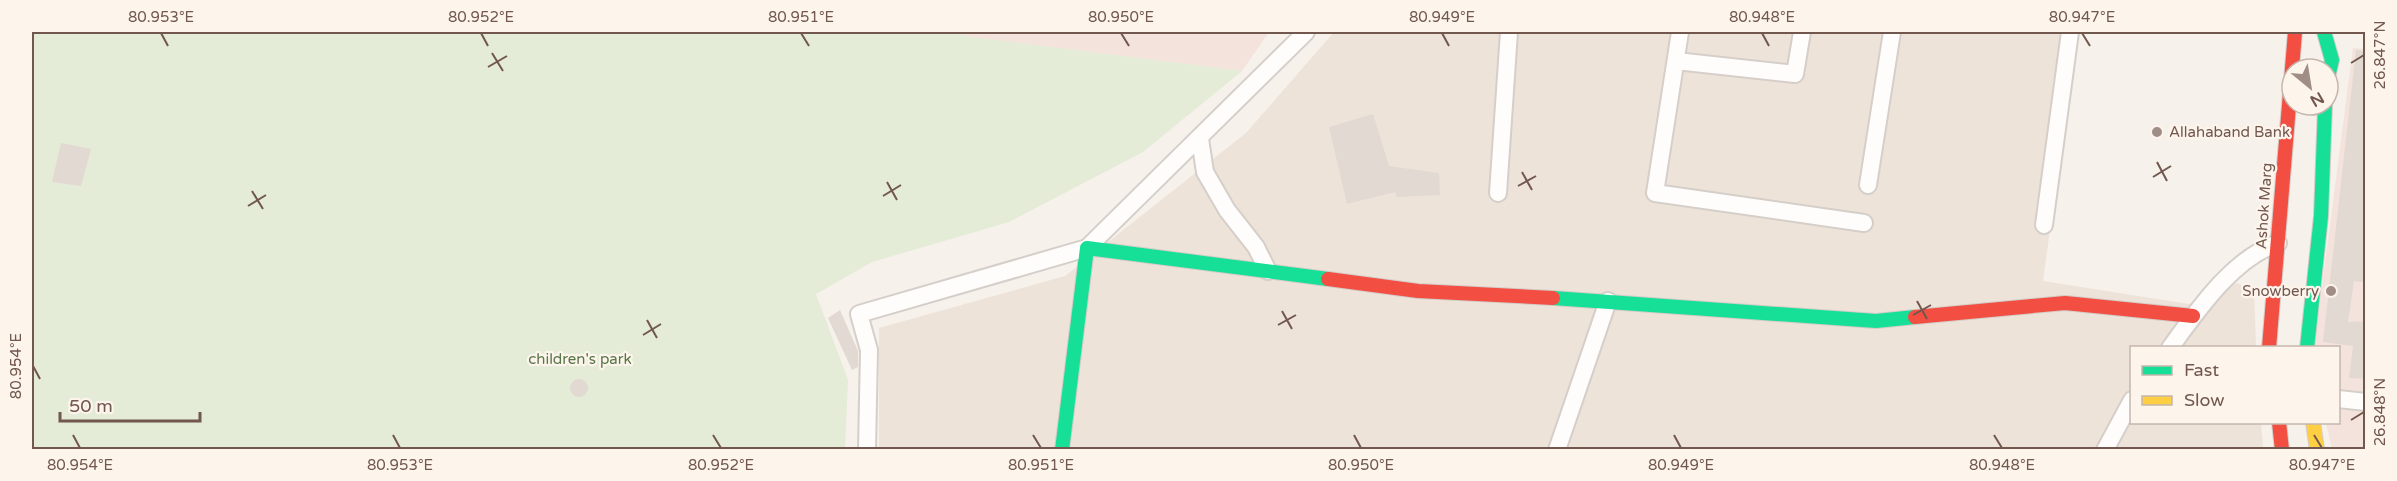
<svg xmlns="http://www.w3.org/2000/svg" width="2397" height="481" viewBox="0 0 2397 481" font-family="'Varela Round',sans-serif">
  <rect width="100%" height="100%" fill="#f6f1eb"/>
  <path fill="#eee3d9" d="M1334,32H2077L2043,281L2189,304L2237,283L2254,291L2256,347L2132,348V422L2261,423L2263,449H879V328L1065,276L1246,133Z"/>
  <path fill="#f3e3dc" d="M964,32H1269L1242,71L963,36Z
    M2353,48L2365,49V449H2332L2326,423L2338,422V348H2314Z"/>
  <path fill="#e4ebd7" d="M32,32H964V36L1242,71L1143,152L1009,222L872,262L816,294L848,380L845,449L32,450Z"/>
  <path fill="#e2d9d3" d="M2356,50L2366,51V283L2354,281L2348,322L2366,321V379L2349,378L2353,346L2323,342Z
    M1373,114L1389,166L1439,173L1440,195L1397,197L1395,192L1347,204L1329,127Z
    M61,143L91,149L81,186L52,182Z
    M840,310L858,351V367L852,370L828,318Z
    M570 388a9 9 0 1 1 18 0a9 9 0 1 1-18 0Z"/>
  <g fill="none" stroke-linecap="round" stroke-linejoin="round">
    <defs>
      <path id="street" d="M1680,32L1655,193L1864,223
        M1676,61L1795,74L1802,32
        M1200,139L1205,172L1227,210L1256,247L1268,271
        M1868,185L1892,32
        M1498,193L1509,32
        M2044,225L2070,32
        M2170,348C2197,311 2233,258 2278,243
        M2338,399L2366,402
        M867,450L869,350L859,314L1087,248L1306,32
        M1557,450L1608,301
        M2105,450L2132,400"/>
      <path id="fast" d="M2324,32L2332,60L2328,77
        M1553,298L1876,321L1915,317
        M2307,348L2321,216L2325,105
        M1062,450L1087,248L1328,279"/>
      <path id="slow" d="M2313,422L2317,450"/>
      <path id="jam" d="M1328,279L1418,291L1553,298
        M1915,317L2065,303L2193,316
        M2269,348L2295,32
        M2279,422L2282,450"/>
    </defs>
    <use href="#street" stroke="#d5cec9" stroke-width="20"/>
    <use href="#fast" stroke="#d4ccc8" stroke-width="16"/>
    <use href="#slow" stroke="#d4ccc8" stroke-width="16"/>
    <use href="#jam" stroke="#d4ccc8" stroke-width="16"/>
    <use href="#street" stroke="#fefdfc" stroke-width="16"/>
    <use href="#fast" stroke="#16e098" stroke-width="14"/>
    <use href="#slow" stroke="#ffcf43" stroke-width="14"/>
    <use href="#jam" stroke="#f24e42" stroke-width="14"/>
  </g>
  <path fill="none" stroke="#71574e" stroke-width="2" d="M161,33L168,46M481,33L488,46M801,33L809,46M1121,33L1129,46M1442,33L1449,46M1762,33L1769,46M2082,33L2090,46M492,53L503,71M2351,63L2364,55M488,67L507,56M2157,162L2167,181M1522,172L1532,190M2153,177L2171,166M887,182L897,200M1518,186L1536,176M252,191L263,209M883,196L901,185M248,206L266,195M1917,301L1927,319M1282,311L1292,329M1913,315L1931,305M647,320L657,338M1278,325L1296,315M643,335L661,324M33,366L40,379M2351,420L2364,412M73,435L80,448M393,435L400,448M713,435L721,448M1033,435L1041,448M1354,435L1361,448M1674,435L1681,448M1994,435L2002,448M2314,435L2322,448"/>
  <g fill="#a08d85" stroke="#fdf5ec" stroke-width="2">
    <circle cx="2157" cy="132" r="6"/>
    <circle cx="2331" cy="291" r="6"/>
  </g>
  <g text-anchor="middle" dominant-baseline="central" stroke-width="4.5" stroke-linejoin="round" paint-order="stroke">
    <g font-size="15" fill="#71574e" stroke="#fdf5ec" text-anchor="start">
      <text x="2169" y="132">Allahaband Bank</text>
      <text x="2319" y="291" text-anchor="end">Snowberry</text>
    </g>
    <g font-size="15" fill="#71574e" stroke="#fdf5ec">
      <text transform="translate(2264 206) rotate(-86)">Ashok Marg</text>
    </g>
    <g font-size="15" fill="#587647" stroke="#fdf5ec">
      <text x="580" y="359">children's park</text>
    </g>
  </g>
  <rect width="2397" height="481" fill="none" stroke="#fdf5ec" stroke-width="66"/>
  <rect x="2130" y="346" width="210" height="78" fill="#fdf5ec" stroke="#c5b6ad" stroke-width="1.5"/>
  <rect x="2142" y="366" width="30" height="9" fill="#16e098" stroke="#c5b6ad" stroke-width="1.5"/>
  <text x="2184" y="376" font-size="18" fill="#71574e">Fast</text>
  <rect x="2142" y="396" width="30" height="9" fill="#ffcf43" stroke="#c5b6ad" stroke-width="1.5"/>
  <text x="2184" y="406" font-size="18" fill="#71574e">Slow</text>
  <g transform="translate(2310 87) rotate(150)"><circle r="28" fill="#fdf5ec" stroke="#c5b6ad" stroke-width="1.5"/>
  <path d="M0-4.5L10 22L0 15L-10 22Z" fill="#a08d85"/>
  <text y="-9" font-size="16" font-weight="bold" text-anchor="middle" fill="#71574e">N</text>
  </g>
  <path d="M60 412v9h140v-9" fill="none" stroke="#71574e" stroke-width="3"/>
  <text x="69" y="412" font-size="18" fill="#71574e" stroke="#fdf5ec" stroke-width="4.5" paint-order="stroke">50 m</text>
  <rect x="33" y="33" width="2331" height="415" fill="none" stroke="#71574e" stroke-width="2"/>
  <g font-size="15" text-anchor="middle" fill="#71574e">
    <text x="161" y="22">80.953°E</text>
    <text x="481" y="22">80.952°E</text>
    <text x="801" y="22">80.951°E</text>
    <text x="1121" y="22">80.950°E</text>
    <text x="1442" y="22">80.949°E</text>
    <text x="1762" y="22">80.948°E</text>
    <text x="2082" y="22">80.947°E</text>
    <text transform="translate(2380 55) rotate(-90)" y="5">26.847°N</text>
    <text transform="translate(16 366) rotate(-90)" y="5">80.954°E</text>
    <text transform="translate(2380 412) rotate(-90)" y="5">26.848°N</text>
    <text x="80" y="470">80.954°E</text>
    <text x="400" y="470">80.953°E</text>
    <text x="721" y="470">80.952°E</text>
    <text x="1041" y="470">80.951°E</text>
    <text x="1361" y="470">80.950°E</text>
    <text x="1681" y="470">80.949°E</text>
    <text x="2002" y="470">80.948°E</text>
    <text x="2322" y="470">80.947°E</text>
  </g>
</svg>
